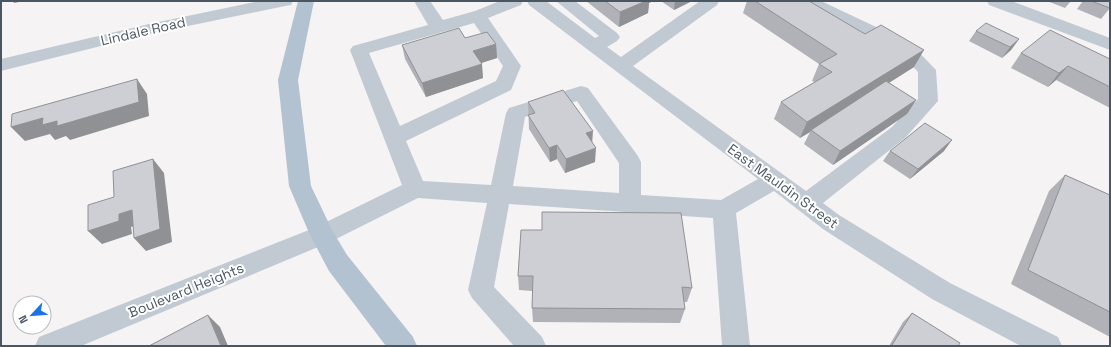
<svg xmlns="http://www.w3.org/2000/svg" width="1111" height="347" viewBox="0 0 1111 347" font-family="'Space Grotesk',sans-serif">
  <rect width="100%" height="100%" fill="#f5f3f3"/>
  <g fill="none" stroke-linecap="round" stroke-linejoin="round">
    <path fill="#c1cad2" fill-rule="evenodd" d="M260,1H293L291,5L285,6L149,34L1,71V59L149,24Z
      M414,1H430L443,20L475,11L500,1H523L521,5L488,18L521,66L511,90L406,141L423,181L491,185L506,113L509,108L581,86L588,88L638,156L641,162V195L721,200L758,179L529,5L527,1H546L595,38L599,36L556,1H575L617,33L620,37L617,41L607,47L621,57L700,1H719L717,5L633,66L806,191L892,127L918,99V72L898,51L801,5L799,1H821L910,43L936,70L938,101L906,137L823,203L839,215L950,283L1058,337L1062,346H1021L932,299L823,229L774,191L736,213L750,346H722L713,218L509,204L494,287L542,337L546,346H514L472,298L468,290L487,203L418,198L330,242L81,346H35L39,337L314,228L402,185L350,50L353,46L428,25ZM474,23L503,66L496,81L400,126L369,53ZM577,101L619,163V193L513,186L525,117Z
      M987,1H1011L1110,38V50L989,5Z"/>
    <path fill="#b3c2d1" fill-rule="evenodd" d="M298,1H314L298,80L311,186L332,230L347,255L413,337L417,346H386L329,271L310,235L289,186L278,80Z"/>
  </g>
  <path fill="#b0b2b7" d="M586,1H653L649,3L648,13L619,27Z
    M661,1H691L690,2L674,10Z
    M747,1H809L914,67L889,83L916,100L907,114L833,165L804,144L810,132L800,138L774,119L781,102L815,82L812,81L819,64L743,13Z
    M1047,1H1071L1065,8Z
    M1083,1H1110V8L1101,19L1077,9Z
    M976,31L1019,39L1011,50L1002,58L969,41Z
    M465,38L496,44L497,58L481,63L483,78L426,97L405,59L402,45Z
    M1021,53L1110,59V108L1056,80L1048,87L1011,68Z
    M528,102L592,143L595,162L565,173L557,159L550,162L529,129Z
    M890,151H944L910,179L883,161Z
    M1065,175L1110,195V337L1011,284L1049,191Z
    M521,230L692,288L687,302H684L685,309L680,323L533,322L532,308V291L519,290L518,276Z
    M912,313L958,346H889L903,322Z"/>
  <path fill="#909195" d="M13,1H24L14,3Z
    M640,1H653L649,3L648,13L619,27L620,12Z
    M675,1H691L690,2L674,10Z
    M1019,39L1011,50L1002,58L1010,47Z
    M496,44L497,58L475,65L473,51Z
    M924,50L914,67L812,131L811,130L810,132L800,138L807,122Z
    M482,64L483,78L426,97L422,83Z
    M1068,66L1056,80L1048,87L1059,73Z
    M137,79L147,94L149,116L70,140L66,136L55,140L50,134L25,141L11,127Z
    M916,100L907,114L833,165L840,151Z
    M593,131L592,145L586,133Z
    M952,140L944,151L910,179L918,169Z
    M557,145V159L550,162L549,148Z
    M596,148L595,162L565,173L566,159Z
    M153,159L164,173L172,242L146,251L134,238Z
    M132,210L144,223L131,227L132,234L102,244L88,231L119,214Z
    M208,315L220,327L228,346H221Z"/>
  <path fill="#cdcfd5" stroke="#909195" d="M605,1H646L620,12Z
    M755,1H809L865,34L881,25L924,50L807,122L781,102L832,72L819,64L837,54Z
    M1091,1H1110V8Z
    M986,23L1019,39L1010,47L976,31Z
    M459,28L465,38L487,32L496,44L473,51L482,64L422,83L402,45Z
    M1050,30L1110,59V87L1068,66L1059,73L1021,53Z
    M137,79L139,102L57,126V121L42,125L43,118L11,127L12,114Z
    M886,81L916,100L840,151L811,130Z
    M563,90L593,131L586,133L596,148L566,159L557,145L549,148L528,115L535,113L528,102Z
    M925,123L952,140L918,169L890,151Z
    M153,159L160,229L134,238L132,210L119,214V221L88,231V205L114,197L113,171Z
    M1065,175L1110,195V312L1028,270Z
    M542,212L681,213L692,288L682,287L685,309L532,308L533,276H518L521,230H542Z
    M912,313L960,343L958,346H893L892,345Z
    M208,315L221,346H149Z"/>
  <g text-anchor="middle" dominant-baseline="central" stroke-width="4" stroke-linejoin="round" paint-order="stroke">
    <g font-size="14" fill="#4a5661" stroke="#fff">
      <text transform="translate(143 31) rotate(-13)">Lindale Road</text>
      <text transform="translate(783 186) rotate(36)">East Mauldin Street</text>
      <text transform="translate(186 290) rotate(-22)">Boulevard Heights</text>
    </g>
  </g>
  <rect width="1111" height="347" fill="none" stroke="#4a5661" stroke-width="4"/>
  <g transform="translate(32 315) rotate(244)"><circle r="19" fill="#ffffff" stroke="#b7bbc0"/>
  <path d="M0-3L7 15L0 10L-7 15Z" fill="#1a73e8"/>
  <text y="-6" font-size="11" font-weight="bold" text-anchor="middle" fill="#4a5661">N</text>
  </g>
</svg>
